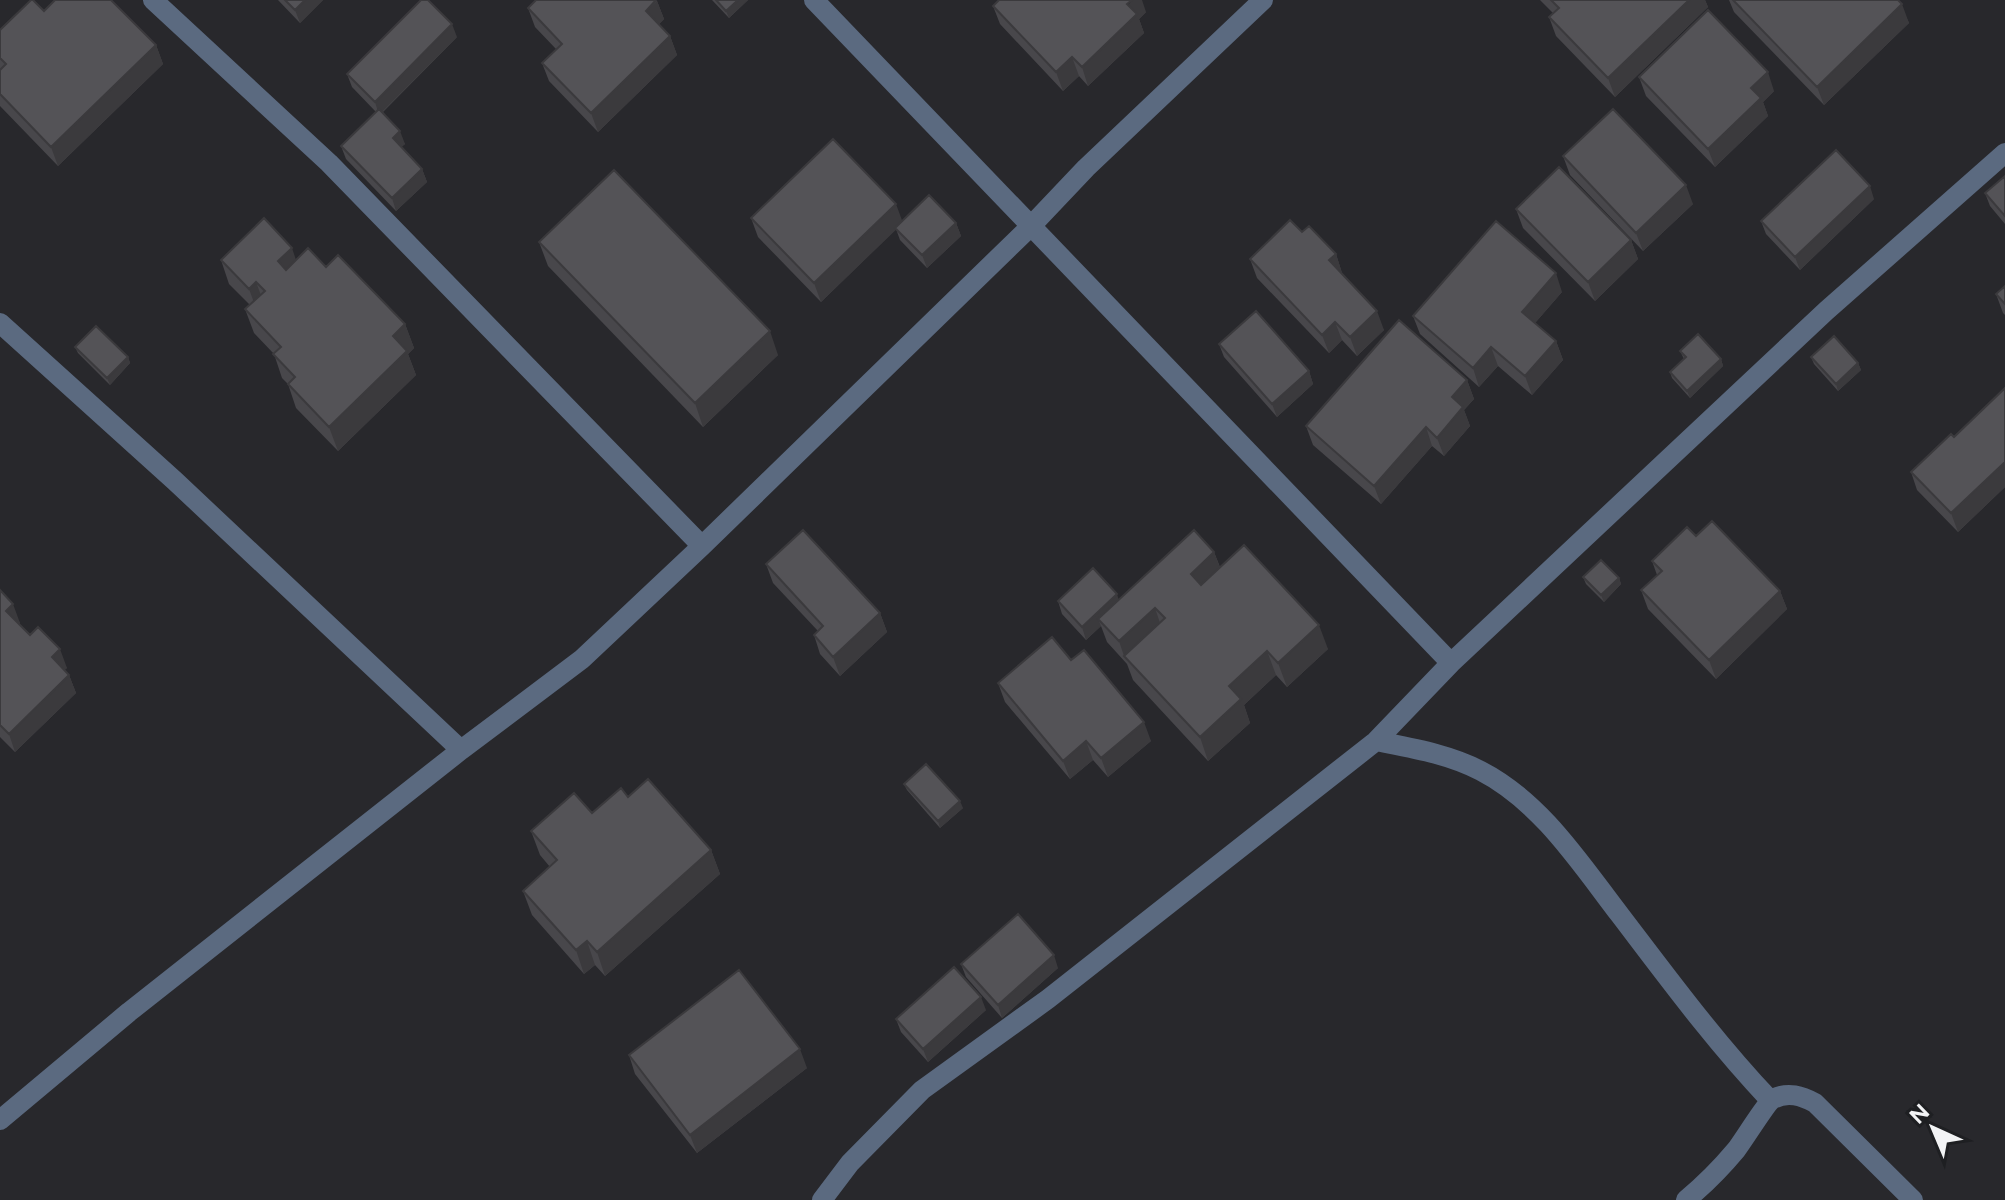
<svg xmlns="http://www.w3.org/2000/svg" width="2005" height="1200" viewBox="0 0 2005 1200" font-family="Figtree,sans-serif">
  <rect width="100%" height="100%" fill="#28282c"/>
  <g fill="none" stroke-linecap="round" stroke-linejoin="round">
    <path stroke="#5b6a80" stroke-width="20" d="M153,0L329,163L702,546
      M814,0L1451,663
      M0,323L175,481L461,750
      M1376,741C1411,748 1449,754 1481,771C1541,802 1580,863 1620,915C1668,978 1715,1042 1770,1100
      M0,1120L129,1012L461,750L582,659L702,546L1031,226L1086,168L1263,0
      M822,1200L850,1163L922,1090L1048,999L1376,741L1451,663L1826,311L2005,153
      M1686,1200C1704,1185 1721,1168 1736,1150C1743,1141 1767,1102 1773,1099C1788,1091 1802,1096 1815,1103L1913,1200"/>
  </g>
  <path fill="#48474b" d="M278,0H323L300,23Z
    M712,0H748L729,18Z
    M1540,0H1705L1708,7L1615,97L1556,36L1549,17L1553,13Z
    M1729,0H1898L1909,23L1824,105L1734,12Z
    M657,1L664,19L659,24L670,36L677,55L598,132L549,81L542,63L556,49L535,27L528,8Z
    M993,6L1146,12L1139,19L1144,33L1088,86L1079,76L1063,91L1000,24Z
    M44,11L156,45L163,64L58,166L0,106V30Z
    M457,37L383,112L405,144L401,147L422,169L427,182L396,211L346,159L341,146L376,112L352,87L347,74Z
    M1639,77L1774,91L1763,102L1768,116L1715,167L1646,96Z
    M1563,156L1693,204L1643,251L1570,175Z
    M2005,176V224L1990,206L1985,193Z
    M1874,199L1800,270L1766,234L1761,221Z
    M1516,209L1631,240L1638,259L1595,301L1523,228Z
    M751,218L956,223L961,236L927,268L900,240L896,229L821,302L758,237Z
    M539,242L778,355L703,427L548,266Z
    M1336,254L1342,273L1384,330L1357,356L1342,340L1329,353L1257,278L1250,259Z
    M221,260H296L326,267L405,324L414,348L408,354L416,375L338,451L296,408L288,384L282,378L274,354L254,333L245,309L250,305L229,284Z
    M2005,286V315L2003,313L1996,294Z
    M1562,292L1535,323L1556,341L1563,360L1532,395L1498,366L1479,387L1420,334L1413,316Z
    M1219,344L1309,371L1313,384L1277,417L1224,357Z
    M75,347L128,357L130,363L110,385L78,353Z
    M1680,351L1721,359L1723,366L1690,398L1672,378L1670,372L1684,359Z
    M1811,357L1858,363L1861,370L1838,391L1814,364Z
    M1467,380L1474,399L1464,410L1470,426L1444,456L1432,446L1381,504L1313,445L1306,426Z
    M2005,388V487L1958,532L1917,490L1911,472L1954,437Z
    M1696,536L1780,591L1787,609L1716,679L1648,609L1641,590L1657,575L1652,561Z
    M1214,552L1220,567L1328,649L1287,687L1276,675L1244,705L1250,723L1208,761L1133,680L1127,664L1107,642L1101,626L1086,640L1062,614L1058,601L1119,600Z
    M766,564L880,613L887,632L840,676L820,654L814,635L818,631L773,583Z
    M1583,577L1619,578L1621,584L1604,602L1586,584Z
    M0,590L20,623L19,624L67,668L64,670L69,675L76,693L15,752L0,737Z
    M1071,660L1151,741L1108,777L1093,760L1070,779L1005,702L998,683Z
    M904,784L963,808L940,828L907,790Z
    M628,797L711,850L720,874L605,976L595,965L584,974L532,915L523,891L550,867L540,855L531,831L592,813Z
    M961,964L1058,968L1002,1018L966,977Z
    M986,1010L928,1062L901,1032L896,1019Z
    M629,1055L807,1068L697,1153L635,1074Z"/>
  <path fill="#3b3a3d" d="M305,0H323L300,23L295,10Z
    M738,0H748L729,18L726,11Z
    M1132,0H1142L1146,12L1139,19L1144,33L1088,86L1082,67Z
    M1689,0H1705L1708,7L1615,97L1608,78Z
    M657,1L664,19L653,30L646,11Z
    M1902,4L1909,23L1824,105L1817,87Z
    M452,24L457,37L379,115L375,102Z
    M670,36L677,55L598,132L591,113Z
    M156,45L163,64L58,166L51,147Z
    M1072,57L1079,76L1063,91L1056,72Z
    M1768,72L1774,91L1763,102L1768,116L1715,167L1708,149L1751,88Z
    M400,131L405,144L397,151L393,138Z
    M422,169L427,182L396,211L392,198Z
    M1686,185L1693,204L1643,251L1636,233Z
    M1870,186L1874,199L1800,270L1795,257Z
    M896,204L903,223L821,302L814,283Z
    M956,223L961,236L927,268L922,255Z
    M1631,240L1638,259L1595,301L1588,282Z
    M292,248L300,272L286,285L278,261Z
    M1336,254L1342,273L1336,279L1329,260Z
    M1556,273L1562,292L1529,330L1522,312Z
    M256,282L265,306L258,313L249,289Z
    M1377,311L1384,330L1357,356L1350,337Z
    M1335,322L1342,340L1329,353L1322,335Z
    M405,324L414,348L408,354L416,375L338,451L329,427L393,336Z
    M770,331L778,355L703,427L695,403Z
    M1556,341L1563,360L1532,395L1525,376Z
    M1491,347L1498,366L1479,387L1473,368Z
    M128,357L130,363L110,385L107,378Z
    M1721,359L1723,366L1690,398L1687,391Z
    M1858,363L1861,370L1838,391L1836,384Z
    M1309,371L1313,384L1277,417L1272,404Z
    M1467,380L1474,399L1464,410L1470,426L1444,456L1437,438L1452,397Z
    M1426,427L1432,446L1381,504L1374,486Z
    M2005,462V487L1958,532L1951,513Z
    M1214,552L1223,576L1200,598L1191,574Z
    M1619,578L1621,584L1604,602L1601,595Z
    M1780,591L1787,609L1716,679L1709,660Z
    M1117,594L1121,607L1098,619L1101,626L1086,640L1082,627Z
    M13,604L20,623L13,629L6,611Z
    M1155,608L1163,632L1124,656L1119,641Z
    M880,613L887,632L840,676L833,657Z
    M1319,625L1328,649L1287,687L1278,663Z
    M60,649L67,668L58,676L52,657Z
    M1267,651L1276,675L1244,705L1250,723L1208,761L1200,737L1229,686Z
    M69,675L76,693L15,752L9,734Z
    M1144,722L1151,741L1108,777L1101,758Z
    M1086,741L1093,760L1070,779L1063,761Z
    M960,801L963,808L940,828L938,821Z
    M711,850L720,874L605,976L597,952Z
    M587,941L595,965L584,974L576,950Z
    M1054,955L1058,968L1002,1018L998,1005Z
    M981,997L986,1010L928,1062L923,1049Z
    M800,1049L807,1068L697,1153L690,1135Z"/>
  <path fill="#545357" stroke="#3b3a3d" stroke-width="2" d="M31,0H33L44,11L55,0H111L156,45L51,147L0,94V70L6,64L0,58V30Z
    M285,0H305L295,10Z
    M421,0H428L452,24L375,102L347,74Z
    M536,0H656L646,11L670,36L591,113L542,63L562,44L528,8Z
    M716,0H738L726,11Z
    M999,0H1132L1127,4L1137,14L1082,67L1072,57L1056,72L993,6Z
    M1551,0H1689L1608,78L1549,17L1559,8Z
    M1733,0H1898L1902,4L1817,87Z
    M1708,10L1768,72L1751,88L1761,98L1708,149L1639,77Z
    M379,109L400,131L393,138L422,169L392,198L341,146Z
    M1613,109L1686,185L1636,233L1563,156Z
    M833,139L896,204L814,283L751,218Z
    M1836,150L1870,186L1795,257L1761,221Z
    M1559,167L1631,240L1588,282L1516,209Z
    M614,170L770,331L695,403L539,242Z
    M2005,176V216L1985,193Z
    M929,195L956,223L922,255L895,228Z
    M264,218L292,248L278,261L286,270L308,248L326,267L338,255L405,324L393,336L407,351L329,427L288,384L295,377L273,354L281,347L245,309L265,291L256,282L249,289L221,260Z
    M1290,220L1302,232L1309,226L1336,254L1329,260L1377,311L1350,337L1335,322L1322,335L1250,259Z
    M1496,221L1556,273L1522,312L1556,341L1525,376L1491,347L1473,368L1413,316Z
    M2005,286V304L1996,294Z
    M1256,311L1309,371L1272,404L1219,344Z
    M1399,320L1467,380L1452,397L1463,407L1437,438L1426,427L1374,486L1306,426Z
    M96,326L128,357L107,378L75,347Z
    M1698,334L1721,359L1687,391L1670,372L1686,357L1680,351Z
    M1834,336L1858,363L1836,384L1811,357Z
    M2005,388V462L1951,513L1911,472L1951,434L1954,437Z
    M1712,521L1780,591L1709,660L1641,590L1662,571L1652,561L1687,527L1696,536Z
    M803,530L880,613L833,657L814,635L823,626L766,564Z
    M1194,530L1214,552L1191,574L1201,585L1244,545L1319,625L1278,663L1267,651L1229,686L1241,699L1200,737L1124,656L1165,618L1155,608L1119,641L1098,619Z
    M1601,560L1619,578L1601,595L1583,577Z
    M1093,568L1117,594L1082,627L1058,601Z
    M0,590L13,604L6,611L30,635L38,627L60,649L52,657L69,675L9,734L0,725Z
    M1052,637L1071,660L1084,650L1144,722L1101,758L1086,741L1063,761L998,683Z
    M926,764L960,801L938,821L904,784Z
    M648,779L711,850L597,952L587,941L576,950L523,891L557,860L531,831L574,793L592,813L621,788L628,797Z
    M1018,914L1054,955L998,1005L961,964Z
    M954,967L981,997L923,1049L896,1019Z
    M739,970L800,1049L690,1135L629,1055Z"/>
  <g transform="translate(1933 1128) rotate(316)" stroke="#1e1f22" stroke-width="6" paint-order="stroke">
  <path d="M0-6L14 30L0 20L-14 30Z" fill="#f2f3f5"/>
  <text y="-12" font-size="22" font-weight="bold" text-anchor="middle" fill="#f2f3f5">N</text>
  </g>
</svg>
